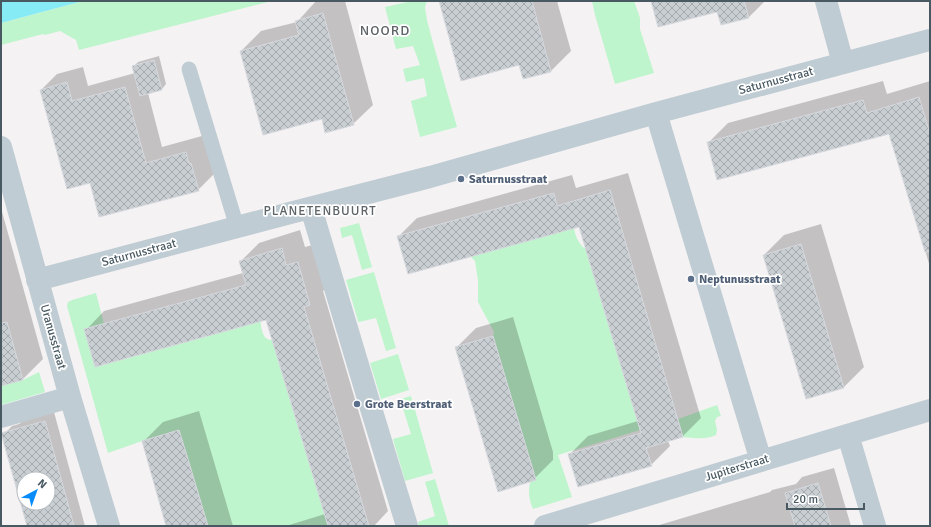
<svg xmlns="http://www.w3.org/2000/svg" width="931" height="527" viewBox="0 0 931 527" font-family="Signika,sans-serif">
  <defs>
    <pattern id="building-cross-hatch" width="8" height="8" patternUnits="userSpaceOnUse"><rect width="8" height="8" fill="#c9ced2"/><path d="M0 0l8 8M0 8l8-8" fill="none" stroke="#a5aaae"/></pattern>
  </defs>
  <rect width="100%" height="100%" fill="#f5f2f3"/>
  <path fill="#bef5cd" d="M83,1H272L79,50L76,40L60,31L45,35L43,34L1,45V23Z
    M412,1H427L425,7L427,20L433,43L457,127L420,137L411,101L427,96L424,78L406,82L403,69L420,65L413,46L396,49L385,7Z
    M592,1H634L637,9L640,18V29L654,73L615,84L595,15Z
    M359,223L372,267L362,270L352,235L342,238L340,228Z
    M574,227C575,236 578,242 584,248H586L640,430L558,455L572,497L533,509C529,500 528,492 530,482L536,480L493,336L494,332L478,302V280L475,261L470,256Z
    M374,272L396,348L386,351L376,318L359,322L358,321L346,280Z
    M96,293L104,324L85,330L95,367L251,324L260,320C262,329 262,340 272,340L328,526H208L179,430L142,441L108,453L67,306L68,302L72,300Z
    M398,354L409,390L381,399L370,363Z
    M39,372L45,392L1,405V386L23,380Z
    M411,396L433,473L405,481L393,439L411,434L400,399Z
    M717,405L721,416L717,417L715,421L717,430L716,435C706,440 695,438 683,437L678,419Z
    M435,479L449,526H419L418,522L435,516L425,482Z"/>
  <path fill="#87ebf6" d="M1,1H83L1,23Z"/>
  <path fill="#0003" fill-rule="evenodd" d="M316,1H345L373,105L353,124L322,118L241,51L261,31L297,22Z
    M440,1H557L571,51L551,71L524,78L520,64Z
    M652,1H765L749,17L718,10Z
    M159,56L166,84L162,89L148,93L162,147L202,136L215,173L198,190L91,181L41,90L57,74L83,67L88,86L135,73L133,67L138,62Z
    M883,81L887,94L930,81V267L890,132L708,143L728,123Z
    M628,173L701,418L683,436L668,441L670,446L651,465L569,455L588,436L638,421L580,225L399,236L417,218L572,175L576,188Z
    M1,208L43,359L23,379L1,385Z
    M821,224L864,367L844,387L764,255L784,235Z
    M300,230L305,247L316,244L328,286L323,291L388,511L374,526H286L325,514L267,319L86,330L104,311L243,273L240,262L259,243Z
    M513,317L553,452V460L533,480L457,347L476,328Z
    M199,411L233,526H168L143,442L163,422Z
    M54,412L85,526H28L3,435L12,426L19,424L23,421ZM24,479H48V503H24Z
    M834,468L851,526H656L770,492L772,490L796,484L802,477Z"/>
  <path fill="url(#building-cross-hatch)" stroke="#d6d9de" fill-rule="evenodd" d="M439,1H532L551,72L523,79L519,65L461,81Z
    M651,1H744L749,18L721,25L717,12L658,27Z
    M323,13L354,125L325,133L322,119L263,135L240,51L299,35L295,21Z
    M154,60L162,90L140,96L132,66Z
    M67,82L72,101L125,87L146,163L186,152L189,164L191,163L199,191L99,217L90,183L67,189L40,90Z
    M919,97L930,134V252H925L889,134L717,180L707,142L863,100L867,113Z
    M610,190L683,437L646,448L652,466L578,487L568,454L641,433L579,227L408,274L397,236L554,193L557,206Z
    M801,244L844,388L806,399L763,255Z
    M282,248L286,265L298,262L310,305L304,307L369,526H328L266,320L95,367L84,329L246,285L239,261Z
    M7,322L23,380L1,386V323Z
    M493,336L536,480L498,492L455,347Z
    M45,421L51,442L74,526H27L18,494L1,433ZM24,479H48V503H24Z
    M179,430L188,459L208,526H166L142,441Z
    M818,483L831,526H795L785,493Z"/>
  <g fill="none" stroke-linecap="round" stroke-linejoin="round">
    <path stroke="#bfccd3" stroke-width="15" d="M189,69L237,227"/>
    <path stroke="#bfccd3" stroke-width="22" d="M826,1L843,63
      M656,113L761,461
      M1,147L70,397L109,526
      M311,208L370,405L407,526
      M37,280L290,213L430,177L656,113L930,40
      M1,417L70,397
      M848,435L875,526
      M545,526L930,410"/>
  </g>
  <g fill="#5c6f8a" stroke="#fff" stroke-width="1.5">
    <circle cx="461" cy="179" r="4"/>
    <circle cx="691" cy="279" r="4"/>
    <circle cx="357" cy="404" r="4"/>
  </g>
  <g text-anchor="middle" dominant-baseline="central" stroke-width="3.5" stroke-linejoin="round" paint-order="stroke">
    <g font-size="12" fill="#485962" stroke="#fff">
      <text transform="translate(776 81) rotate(-15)">Saturnusstraat</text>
      <text transform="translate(139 253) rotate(-15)">Saturnusstraat</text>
      <text transform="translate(53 337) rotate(74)">Uranusstraat</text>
      <text transform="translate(737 468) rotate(-17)">Jupiterstraat</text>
    </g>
    <g font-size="12" font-weight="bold" fill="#4e5e75" stroke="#fff" text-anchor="start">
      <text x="469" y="179">Saturnusstraat</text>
      <text x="699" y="279">Neptunusstraat</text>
      <text x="365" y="404">Grote Beerstraat</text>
    </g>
    <g font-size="13" letter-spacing="1" fill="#5e6468" stroke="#fff">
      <text x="320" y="211">PLANETENBUURT</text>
    </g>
    <g font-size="14" letter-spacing="1" fill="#5e6468" stroke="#fff">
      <text x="385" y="30">NOORD</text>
    </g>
  </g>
  <rect width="931" height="527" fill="none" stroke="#485962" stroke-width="4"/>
  <g transform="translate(36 491) rotate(41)"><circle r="19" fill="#ffffff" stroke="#b6bdc0"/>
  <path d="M0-3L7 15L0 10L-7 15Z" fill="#078cfa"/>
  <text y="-6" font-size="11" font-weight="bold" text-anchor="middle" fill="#485962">N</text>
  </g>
  <path d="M787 503v6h77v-6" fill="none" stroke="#485962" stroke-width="2"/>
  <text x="793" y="503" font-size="12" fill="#485962" stroke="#ffffff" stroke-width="3" paint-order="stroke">20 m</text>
</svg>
